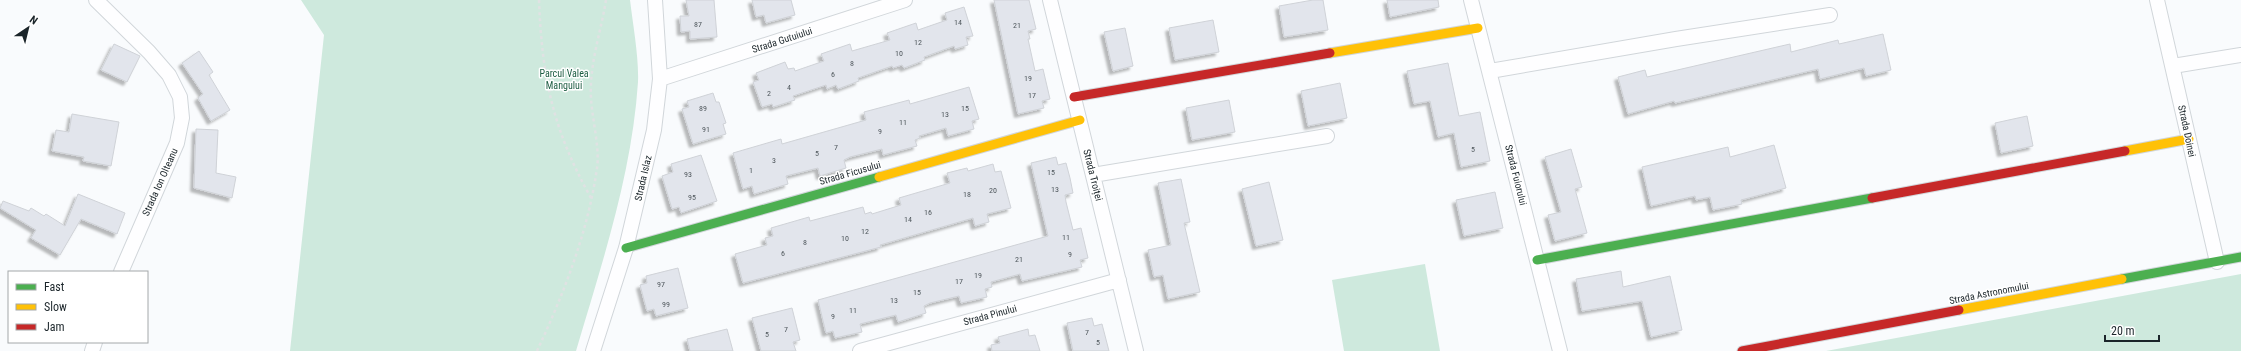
<svg xmlns="http://www.w3.org/2000/svg" width="2241" height="351" viewBox="0 0 2241 351" font-family="'Roboto Condensed',sans-serif">
  <defs>
    <filter id="shadow"><feDropShadow dx="-3.5" dy="3.5" stdDeviation="1" flood-color="#0004"/></filter>
  </defs>
  <rect width="100%" height="100%" fill="#f9fbfd"/>
  <path fill="#cee9dd" d="M301,0H630C633,25 639,58 638,82C632,174 602,263 576,351H290L324,35Z
    M1425,264L1440,351H1344L1332,280Z
    M2241,274V351H1826Z"/>
  <path fill="#e2e5ec" stroke="#cfd2d7" filter="url(#shadow)" d="M686,0H714L717,37L690,39V31L681,32L680,16H689Z
    M752,0H791L795,15L766,23L764,15L756,17Z
    M994,0H1029L1036,29L1028,31L1030,39H1028L1035,71L1043,69L1050,99L1042,101L1044,108L1018,114Z
    M1313,0H1323L1328,30L1284,37L1279,6Z
    M1387,0H1438L1439,7L1390,17Z
    M964,7L973,36L966,37L968,45L955,49L954,46L924,57L925,60L904,68L902,65L893,68L892,66L858,78L859,81L838,89L836,85L827,89L826,85L793,96L795,100L773,107L772,104L762,107L753,82L759,80L756,73L785,62L788,69L794,68L795,71L824,61L821,54L850,44L852,51L890,40L887,33L916,23L918,30L947,20L945,13Z
    M1213,20L1219,52L1175,60L1169,28Z
    M1125,28L1133,66L1113,71L1104,32Z
    M1883,34L1891,70L1866,76L1864,68L1820,79L1818,69L1675,103L1674,101L1628,114L1618,77L1645,70L1647,77L1790,44L1791,52L1838,40L1839,44Z
    M114,44L140,56L127,82L101,70Z
    M199,51L213,72L209,75L230,110L211,121L198,98L203,94L182,63Z
    M1448,63L1459,116L1480,112L1490,161L1461,167L1454,133L1438,137L1430,101L1414,104L1407,71Z
    M1340,83L1347,118L1308,126L1301,91Z
    M969,87L979,119L972,121L974,129L948,136L946,128L919,136L920,138L915,140L917,146L883,155L882,149L850,157L844,160L846,168L820,176L818,168L786,176L788,184L754,194L752,186L743,189L733,153L781,139L782,144L866,120L864,112L909,100L910,104Z
    M713,93L716,102H719L726,123L723,124L726,134L693,144L682,109L689,107L687,101Z
    M1229,100L1235,132L1192,140L1186,108Z
    M72,114L119,122L111,166L83,161L84,157L52,151L56,130L69,132Z
    M2027,116L2033,146L2001,153L1995,123Z
    M196,129L218,130L216,173L236,177L232,198L194,188Z
    M1774,145L1786,188L1741,200L1742,204L1713,210L1710,197L1696,200L1695,196L1651,206L1642,167L1728,147L1730,157Z
    M1571,149L1582,187L1575,189L1587,233L1555,241L1548,215L1561,212L1545,157Z
    M701,155L717,201L681,213L679,207L672,209L662,176L673,172L671,164Z
    M1056,157L1058,165L1066,163L1070,178L1073,193L1065,195L1066,202L1073,230L1081,228L1088,258L1080,260L1082,267L1022,281L1020,274L991,282L992,287L985,289L987,297L961,303L959,296L930,303L924,306L926,313L898,322L896,315L860,324L862,332L835,338L833,331L826,333L818,300L1048,236L1031,163Z
    M993,164L995,172L1001,171L1011,208L987,214L989,222L975,226L973,218L880,245L881,247L743,283L735,254L767,245L765,238L773,236L771,228L809,217L810,221L863,207L865,214L871,212L872,214L901,205L899,198L950,183L947,173L967,168L968,171Z
    M1181,179L1190,222L1184,223L1200,292L1168,299L1163,275L1154,277L1148,250L1171,245L1158,183Z
    M1269,182L1283,240L1256,246L1242,189Z
    M1495,192L1503,228L1464,236L1456,200Z
    M78,194L125,213L117,234L81,219L60,255L31,238L36,230L0,208L3,201L29,211L31,208L44,216L46,214L65,226Z
    M678,268L688,308L656,316L654,309L647,311L640,285L647,283L646,276Z
    M1621,271L1623,287L1670,276L1682,330L1651,337L1642,301L1582,311L1576,279Z
    M792,308L800,340L793,342L796,351H761L752,318Z
    M1092,318L1094,326L1102,324L1109,351H1073L1067,323Z
    M727,329L733,351H690L687,339Z
    M1028,329L1029,336L1035,335L1040,351H992L991,345L1000,343L998,337Z"/>
  <g fill="none" stroke-linecap="round" stroke-linejoin="round">
    <defs>
      <path id="street" d="M96,0L149,52L169,75L180,97L182,118L177,143L121,272
        M1050,0L1136,351
        M1471,0L1560,351
        M2157,0L2217,262
        M2173,66L2241,55
        M1490,71L1676,39L1830,15
        M660,79L905,0
        M1093,175L1327,136
        M92,351L95,342
        M593,351L626,248L654,130L660,79L655,0
        M860,351L1119,280"/>
      <path id="fast" d="M626,248L879,177
        M1537,260L1872,198
        M2122,279L2241,257"/>
      <path id="slow" d="M1330,53L1478,28
        M2125,151L2189,139
        M879,177L1080,120
        M1959,310L2122,279"/>
      <path id="jam" d="M1074,97L1330,53
        M1872,198L2125,151
        M1742,351L1959,310"/>
    </defs>
    <use href="#street" stroke="#d1d6da" stroke-width="16"/>
    <use href="#fast" stroke="#d1d6da" stroke-width="11"/>
    <use href="#slow" stroke="#d1d6da" stroke-width="11"/>
    <use href="#jam" stroke="#d1d6da" stroke-width="11"/>
    <path stroke="#e0e2e3" stroke-width="2.5" stroke-dasharray="3 3" stroke-linecap="butt" d="M539,0C542,78 553,130 591,198
      M537,351C564,293 588,232 597,168C600,149 592,118 591,98C589,65 601,32 606,0"/>
    <use href="#street" stroke="#fefeff" stroke-width="14"/>
    <use href="#fast" stroke="#4caf50" stroke-width="9"/>
    <use href="#slow" stroke="#ffc107" stroke-width="9"/>
    <use href="#jam" stroke="#c62828" stroke-width="9"/>
  </g>
  <g text-anchor="middle" dominant-baseline="central" stroke-width="3" stroke-linejoin="round" paint-order="stroke">
    <g font-size="8" fill="#4f575c">
      <text x="958" y="22">14</text>
      <text x="698" y="24">87</text>
      <text x="1017" y="25">21</text>
      <text x="918" y="42">12</text>
      <text x="899" y="53">10</text>
      <text x="852" y="63">8</text>
      <text x="833" y="74">6</text>
      <text x="1028" y="78">19</text>
      <text x="789" y="87">4</text>
      <text x="769" y="93">2</text>
      <text x="1032" y="95">17</text>
      <text x="703" y="108">89</text>
      <text x="965" y="108">15</text>
      <text x="945" y="114">13</text>
      <text x="903" y="122">11</text>
      <text x="706" y="129">91</text>
      <text x="880" y="131">9</text>
      <text x="836" y="147">7</text>
      <text x="1473" y="149">5</text>
      <text x="817" y="153">5</text>
      <text x="774" y="160">3</text>
      <text x="751" y="170">1</text>
      <text x="1051" y="172">15</text>
      <text x="688" y="174">93</text>
      <text x="1055" y="189">13</text>
      <text x="993" y="190">20</text>
      <text x="967" y="194">18</text>
      <text x="692" y="197">95</text>
      <text x="928" y="212">16</text>
      <text x="908" y="219">14</text>
      <text x="865" y="231">12</text>
      <text x="1066" y="237">11</text>
      <text x="845" y="238">10</text>
      <text x="805" y="242">8</text>
      <text x="783" y="253">6</text>
      <text x="1070" y="254">9</text>
      <text x="1019" y="259">21</text>
      <text x="978" y="275">19</text>
      <text x="959" y="281">17</text>
      <text x="661" y="284">97</text>
      <text x="917" y="292">15</text>
      <text x="894" y="300">13</text>
      <text x="666" y="304">99</text>
      <text x="853" y="310">11</text>
      <text x="833" y="316">9</text>
      <text x="786" y="329">7</text>
      <text x="1087" y="332">7</text>
      <text x="767" y="334">5</text>
      <text x="1098" y="342">5</text>
    </g>
    <g font-size="10" fill="#1b252a" stroke="#fff">
      <text transform="translate(782 40) rotate(-18)">Strada Gutuiului</text>
      <text transform="translate(2187 131) rotate(78)">Strada Doinei</text>
      <text transform="translate(850 173) rotate(-16)">Strada Ficusului</text>
      <text transform="translate(1093 175) rotate(76)">Strada Troiței</text>
      <text transform="translate(1516 175) rotate(76)">Strada Fuiorului</text>
      <text transform="translate(643 178) rotate(-77)">Strada Islaz</text>
      <text transform="translate(160 182) rotate(-66)">Strada Ion Olteanu</text>
      <text transform="translate(1989 293) rotate(-11)">Strada Astronomului</text>
      <text transform="translate(990 315) rotate(-15)">Strada Pinului</text>
    </g>
    <g font-size="10" fill="#1c5c42" stroke="#fff">
      <text x="564" y="73">Parcul Valea<tspan x="564" dy="12">Mangului</tspan></text>
    </g>
  </g>
  <rect x="8" y="271" width="140" height="72" fill="#ffffff" stroke="#a4a8aa"/>
  <rect x="16" y="284" width="20" height="6" fill="#4caf50" stroke="#a4a8aa"/>
  <text x="44" y="291" font-size="12" fill="#1b252a">Fast</text>
  <rect x="16" y="304" width="20" height="6" fill="#ffc107" stroke="#a4a8aa"/>
  <text x="44" y="311" font-size="12" fill="#1b252a">Slow</text>
  <rect x="16" y="324" width="20" height="6" fill="#c62828" stroke="#a4a8aa"/>
  <text x="44" y="331" font-size="12" fill="#1b252a">Jam</text>
  <g transform="translate(28 28) rotate(35)" stroke="#ffffff" stroke-width="3" paint-order="stroke">
  <path d="M0-3L7 15L0 10L-7 15Z" fill="#1b252a"/>
  <text y="-6" font-size="11" font-weight="bold" text-anchor="middle" fill="#1b252a">N</text>
  </g>
  <path d="M2105 335v6h54v-6" fill="none" stroke="#1b252a" stroke-width="2"/>
  <text x="2111" y="335" font-size="12" fill="#1b252a" stroke="#ffffff" stroke-width="3" paint-order="stroke">20 m</text>
</svg>
